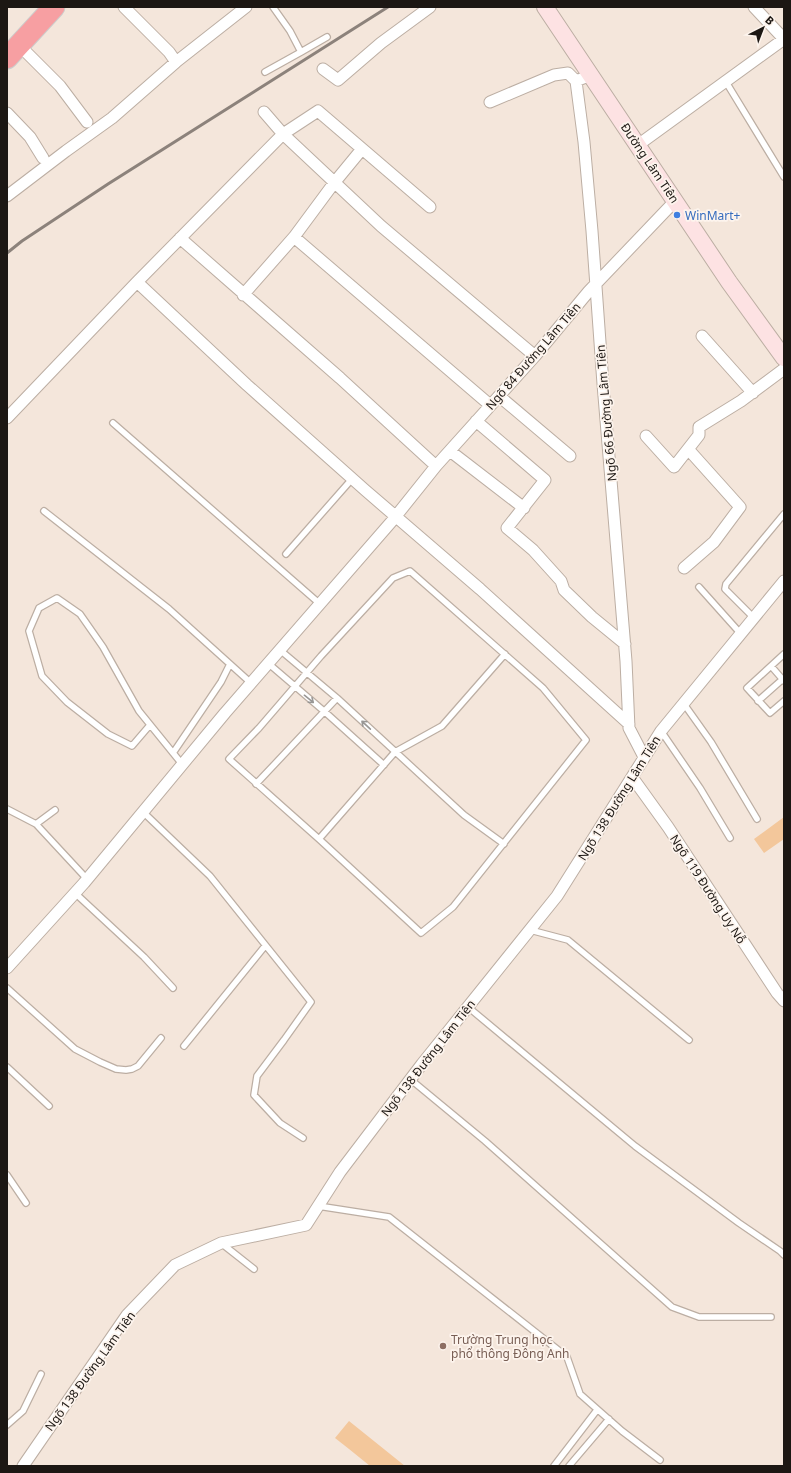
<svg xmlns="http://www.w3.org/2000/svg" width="791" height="1473" viewBox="0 0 791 1473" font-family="'Noto Sans',sans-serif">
  <rect width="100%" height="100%" fill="#f4e6db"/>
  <path fill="#f3c79b" d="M784,817V839L764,853L754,839Z
    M349,1421L405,1466H370L349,1449L335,1438Z"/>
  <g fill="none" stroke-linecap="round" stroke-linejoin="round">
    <defs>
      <path id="lane" d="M301,52L327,37
        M265,72L301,52L290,31L273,7
        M726,82L784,177
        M113,423L320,604
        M44,511L169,609L251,683
        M286,554L352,479
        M410,571L543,688L586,740L453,907L421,933L319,839L229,759L259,728L321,656L393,578Z
        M699,587L741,634
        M754,618L725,589L726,584L784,514
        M280,650L337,698L464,815L504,844
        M784,654L747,688L770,713L784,701
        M269,664L325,712L384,765
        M771,666L784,681
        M758,701L784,678
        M684,704L711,742L757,819
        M150,725L132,746L108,734L67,702L42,676L29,631L39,608L57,598L80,614L103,647L139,711L182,764
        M661,731L700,788L730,838
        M173,753L221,682L230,664
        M256,784L337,698
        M7,809L36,824L87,879
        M143,812L210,876L311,1002L284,1040L257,1076L254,1095L280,1123L303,1138
        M36,824L55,810
        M319,839L395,752L442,726L505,654
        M75,893L144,957L173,988
        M530,930L568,940L689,1040
        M7,988L75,1049L100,1062L116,1069L126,1070L132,1069L138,1066L161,1038
        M468,1007L635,1146L739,1223L780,1251L784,1255
        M184,1046L265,946
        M7,1067L49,1106
        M410,1079L485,1141L672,1307L699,1317H771
        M7,1175L26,1203
        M318,1206L389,1217L567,1357L580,1394L622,1431L660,1460
        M221,1243L254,1269
        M7,1425L23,1411L41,1374
        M554,1466L597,1410
        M569,1466L609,1419"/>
      <path id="street" d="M124,7L169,52L176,62
        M19,45L60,86L87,122
        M323,69L338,80L381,43L430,7
        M591,75L576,81L584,142L592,231L603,384L626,661L629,728L644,757
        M490,102L554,75L568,73L576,81
        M264,112L283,134L381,226L535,356
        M7,113L30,137L43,158
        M638,145L784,39L754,7
        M7,196L66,151L112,118L176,62L246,7
        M294,237L490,405
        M180,238L340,378L436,466
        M137,282L247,385L365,490L480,589L629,724
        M243,295L294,237L334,183L362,149
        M702,336L753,393
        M499,396L570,456
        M7,418L137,282L283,134L318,111L430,207
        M476,421L545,480L507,528L533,550L561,581L564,590L592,617L625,644
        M646,436L674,467L699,435V427L741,401L784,369
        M450,451L524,508
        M684,568L714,542L740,507L688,449
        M632,777L668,827L777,993L784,1001
        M7,968L84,883L225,713L392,521L436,466L535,356L589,291L675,201
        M23,1466L127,1315L175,1265L221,1243L306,1225L340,1172L422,1064L557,896L661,731L784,581"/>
      <path id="secondary" d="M545,7L729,282L784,358"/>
      <path id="highway" d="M7,58L54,7"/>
    </defs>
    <use href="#lane" stroke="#bcaea3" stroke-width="8"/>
    <use href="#street" stroke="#bcaea3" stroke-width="13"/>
    <use href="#secondary" stroke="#bcaea3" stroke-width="18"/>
    <use href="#highway" stroke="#cdcccb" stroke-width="23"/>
    <use href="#lane" stroke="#fff" stroke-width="5.5"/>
    <use href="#street" stroke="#fff" stroke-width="11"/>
    <use href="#secondary" stroke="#fde2e3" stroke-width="16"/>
    <use href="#highway" stroke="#f79fa2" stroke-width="21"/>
    <path stroke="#8c827b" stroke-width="3" d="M7,253L22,241L108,184L388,7"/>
  </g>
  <defs><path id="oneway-shaft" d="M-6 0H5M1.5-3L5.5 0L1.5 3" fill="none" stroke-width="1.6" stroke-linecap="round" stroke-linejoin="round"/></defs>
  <g stroke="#999795">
    <use href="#oneway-shaft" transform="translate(309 699) rotate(39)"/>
    <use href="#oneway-shaft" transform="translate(366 725) rotate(-137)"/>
  </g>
  <circle fill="#3f7fe0" stroke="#fdf4ed" stroke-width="1.5" cx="677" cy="215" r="4"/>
  <circle fill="#8d6e63" stroke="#fdf4ed" stroke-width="1.5" cx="443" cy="1346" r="4"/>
  <g text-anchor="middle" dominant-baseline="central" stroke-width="3.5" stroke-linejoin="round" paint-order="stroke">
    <g font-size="12" fill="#1c1713" stroke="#fdf4ed">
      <text transform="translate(650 163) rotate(56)">Đường Lâm Tiên</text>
      <text transform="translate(533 356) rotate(-49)">Ngõ 84 Đường Lâm Tiên</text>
      <text transform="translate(606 413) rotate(-95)">Ngõ 66 Đường Lâm Tiên</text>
      <text transform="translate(619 798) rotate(-58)">Ngõ 138 Đường Lâm Tiên</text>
      <text transform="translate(708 889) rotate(57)">Ngõ 119 Đường Uy Nỗ</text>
      <text transform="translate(428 1058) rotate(-52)">Ngõ 138 Đường Lâm Tiên</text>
      <text transform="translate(90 1371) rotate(-54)">Ngõ 138 Đường Lâm Tiên</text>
    </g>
    <g font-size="12" fill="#366cbe" stroke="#fdf4ed" text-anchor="start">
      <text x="685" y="215">WinMart+</text>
    </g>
    <g font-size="12" fill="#785e54" stroke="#fdf4ed" text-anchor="start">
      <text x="451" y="1339">Trường Trung học<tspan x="451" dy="14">phổ thông Đông Anh</tspan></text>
    </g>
  </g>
  <rect width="791" height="1473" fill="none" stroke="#1c1713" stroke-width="16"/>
  <g transform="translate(763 28) rotate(42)" stroke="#fdf4ed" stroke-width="3" paint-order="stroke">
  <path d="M0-3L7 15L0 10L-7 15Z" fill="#1c1713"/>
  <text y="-6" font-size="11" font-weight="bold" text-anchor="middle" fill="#1c1713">B</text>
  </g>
</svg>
